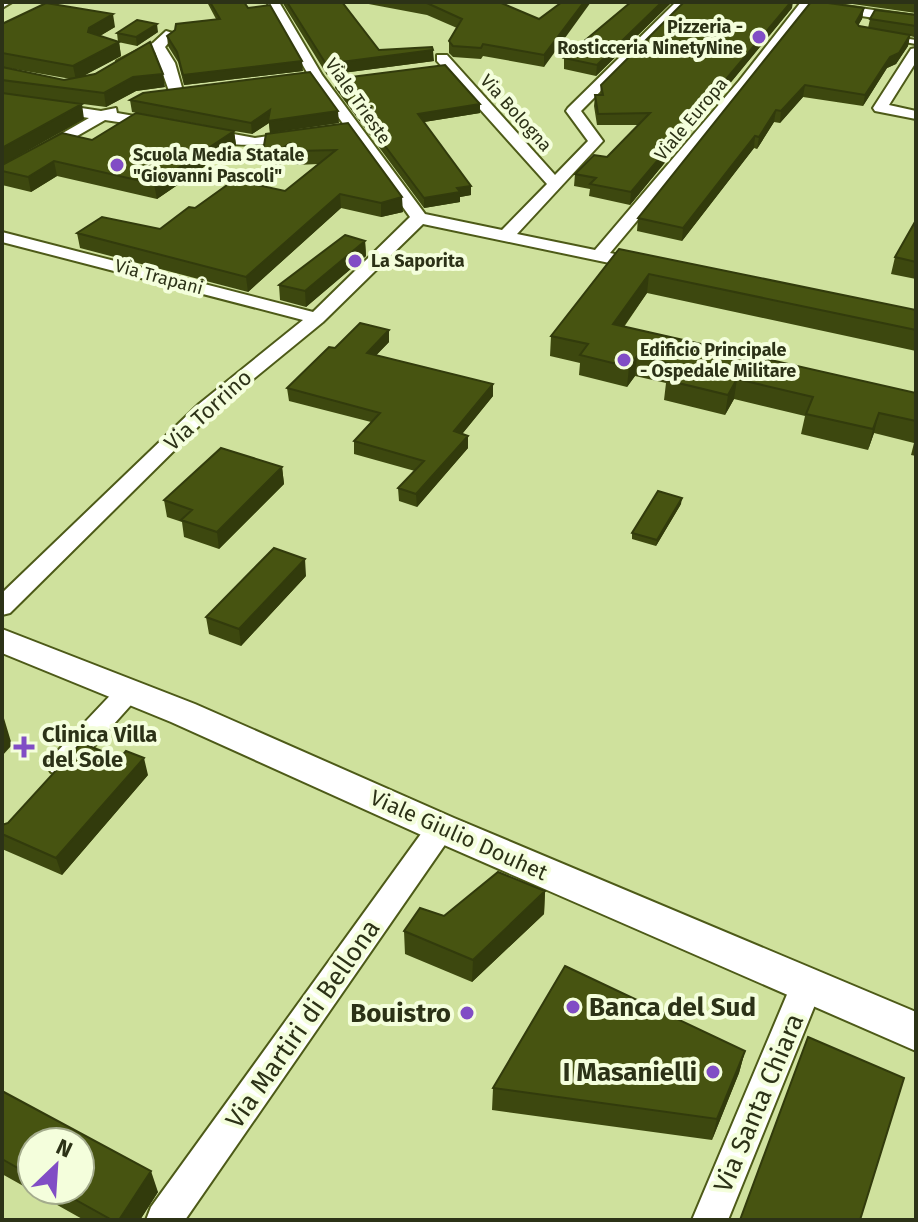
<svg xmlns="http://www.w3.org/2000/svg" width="918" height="1222" viewBox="0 0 918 1222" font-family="'Fira Sans',sans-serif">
  <rect width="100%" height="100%" fill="#cfe19d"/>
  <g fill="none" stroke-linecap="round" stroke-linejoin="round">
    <defs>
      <path id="service" d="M895,37L916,40V44L893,40V38Z"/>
      <path id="minor" d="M2,2H12L2,8Z
        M267,2H279L322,75L425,214L502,230L547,184L437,61V55H447L555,175L588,141L566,111L568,108L676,2H689L581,111L603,141L517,234L595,250L739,81L801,2H813L749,87L610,253L649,261L652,265L649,269L643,270L423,224L323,322L213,412L10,613L2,615V593L199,404L303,320L2,242V232L313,312L410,217L350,133C313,138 229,157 199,133L206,129L255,138L344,125L309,76Z
        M831,4L916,16V24L827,11L825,8Z
        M166,31L176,34L165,47L175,63L183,91L176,95L169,91L155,52L124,65L117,61L153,43Z
        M916,48V62L889,105L916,111V119L875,111L873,108L911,49Z
        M2,96L101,111L116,108L117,113L158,120L165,124L158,128L105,120L2,179V168L89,118L2,104Z
        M130,681L139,684L143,690L139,696L71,772L61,775L51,772L47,765L51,758L121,684Z
        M441,817L451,820L455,828L451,836L185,1220H146L151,1207L431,820Z
        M807,971L818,975L823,985L728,1220H692L791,985L796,975Z"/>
      <path id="secondary" d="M2,629L195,704L454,818L916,1012V1051L428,838L171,722L2,653Z"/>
    </defs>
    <use href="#service" stroke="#4d5a18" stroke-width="4"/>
    <use href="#minor" stroke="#4d5a18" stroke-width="4"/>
    <use href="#secondary" stroke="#4d5a18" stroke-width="4"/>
    <use href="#service" fill="#fff" fill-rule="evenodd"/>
    <use href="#minor" fill="#fff" fill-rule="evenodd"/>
    <use href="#secondary" fill="#fff" fill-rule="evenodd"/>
  </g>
  <path fill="#3d480f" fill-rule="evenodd" d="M207,2H244L303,71L184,85L178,62L168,46L167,36L216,19Z
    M282,2H342L379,50L434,61L327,75Z
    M358,2H499L539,19L562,2L544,67L483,56L481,59L453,57L449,53V41L457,28L427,15Z
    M631,2H672L596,76L564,69V58Z
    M838,2H916V13Z
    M792,8L630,205L589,196L590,189L574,186L575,174L607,157L639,125H597L594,106L595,95H600L601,85Z
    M864,8L862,19L858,25L868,28L870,19L916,15V33L914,37L910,36L908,46L896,64L887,68L863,106L803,97L780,123L774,122L757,149L754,148L682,241L637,231L638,218Z
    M2,24L115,27L100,36L119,42L121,56L81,77L165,87L136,91L106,107L52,100L84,119L2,165V67L64,80L71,79L2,67Z
    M158,32L137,46L118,42L117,33Z
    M335,79L480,104V113L424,122L471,186V195L460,197V202L424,208L335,88Z
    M130,100L339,123L270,133L269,123L252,134L234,131L236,145L157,199L57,176L31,192L2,185V165L92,140L203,125L132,112Z
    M348,123L403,212L381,217L341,208L248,292L80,248L77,233L160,229L195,208L285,191L318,164L297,165L291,157L280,165H264L263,151Z
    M916,220V279L891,274L895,257Z
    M365,241L366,256L306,307L280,300L279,285Z
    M619,249L916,310V351L647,293L624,327L916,393V456L911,455L914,443L874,433L868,450L801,434L805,416L734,399L725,415L664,400L666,383L635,376L627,387L579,375L580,363L550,356L551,336Z
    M389,342L376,355L493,396L462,434L468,436V448L417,507L399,501L398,488L415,471L354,454V441L371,422L289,401L287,388L335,348Z
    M282,467L284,484L219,549L184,537L182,522L167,517L164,500Z
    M681,504L656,546L632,539V533Z
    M306,576L241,646L209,634L206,617Z
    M148,775L62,875L2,849V825Z
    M545,891L544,914L472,982L405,954L404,931Z
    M745,1051L739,1073L712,1140L492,1110L493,1088Z
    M2,1091L158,1192L140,1220H84L2,1174ZM32,1142L80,1190H32Z"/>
  <path fill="#323b0c" d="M584,2H591L544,67V55Z
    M662,2H672L596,76L597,65Z
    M791,2H793L792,8L630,205L631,192Z
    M864,8L862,19L854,33L856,22Z
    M113,14L115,27L91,41L88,32L89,28Z
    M157,24L158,32L137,46L136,37Z
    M910,35L908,46L896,64L887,68L863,106L865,95L890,57Z
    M119,42L121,56L76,80L73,66Z
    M433,50L434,61L327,75L326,64Z
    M302,61L303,71L184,85L183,75Z
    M163,74L165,87L136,91L106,107L104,93L133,77Z
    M805,85L803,97L780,123L781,111Z
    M82,104L84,119L2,165V148Z
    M480,104V113L418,123V114Z
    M270,110L338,111L339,123L270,133L269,123L252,134L251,123Z
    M776,110L774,122L757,149L759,137Z
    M234,131L236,145L157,199L154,184Z
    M755,136L754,148L682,241L683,228Z
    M290,143L291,157L280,165L278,151Z
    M54,161L57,176L31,192L28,177Z
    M471,186V195L460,197V202L424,208V198L457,188Z
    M340,194L341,208L248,292L246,277Z
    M402,197L403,212L381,217V203Z
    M365,241L366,256L306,307L305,291Z
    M649,274L647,293L611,344L613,324Z
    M389,330V342L367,365V353Z
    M637,356L635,376L627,387L629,367Z
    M737,379L734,399L725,415L728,395Z
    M493,384V396L454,444V431Z
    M879,413L874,433L868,450L873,429Z
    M468,436V448L417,507L416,494Z
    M282,467L284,484L219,549L217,532Z
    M682,498L681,504L656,546L657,540Z
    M305,559L306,576L241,646L239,629Z
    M3,715L12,745L2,756V716Z
    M144,758L148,775L62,875L56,858Z
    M545,891L544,914L472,982L473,960Z
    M745,1051L739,1073L712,1140L717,1119Z
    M151,1171L158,1192L140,1220H119Z"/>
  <path fill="#475411" stroke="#323b0c" stroke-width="2" d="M210,2H244L248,8L270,5L302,61L183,75L177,52L167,36L175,30L176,24L220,19Z
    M287,2H342L379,50L432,47L433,50L326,64Z
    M419,2H499L539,19L562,2H584L544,55L483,44L481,48L453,46L449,41L462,19L427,3Z
    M631,2H662L597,65L564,58Z
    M684,2H791L631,192L590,184L596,178L575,174L594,155L607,157L650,113L598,114L595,95H603L601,85Z
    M811,2H821L864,8L856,22L859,26L910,35L899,53L890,57L865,95L805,85L781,111L776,110L759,137L755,136L683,228L638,218Z
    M46,3L113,14L89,28L88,32L119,42L73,66L2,53V24Z
    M875,10L916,15V26L870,19Z
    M137,20L157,24L136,37L117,33Z
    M150,42L163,74L133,77L104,93L2,80V67L64,80L95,74Z
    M445,65L480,104L418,114L471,186L457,188L460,192L424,198L335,79Z
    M310,72L338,111L268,121L270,110L251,123L130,100L143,93Z
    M2,93L82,104L2,148Z
    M136,113L234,131L154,184L54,161L28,177L2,171V165L62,133L92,140Z
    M348,123L402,197L381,203L340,194L246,277L77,233L102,217L160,229L189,207L195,208L234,180L285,191L336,150L296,151L290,143L278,151H263L266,134Z
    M916,220V262L895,257Z
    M345,235L365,241L305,291L279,285Z
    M619,249L916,310V330L649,274L613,324L916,393V421L879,413L873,429L806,414L813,397L737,379L728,395L666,380L676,365L637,356L629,367L580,355L588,344L551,336Z
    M360,323L389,330L367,353L493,384L454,431L468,436L416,494L398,488L424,461L354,441L380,413L287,388L329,347L335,348Z
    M221,448L282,467L217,532L181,520L192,510L164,500Z
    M658,491L682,498L657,540L632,533Z
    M274,548L305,559L239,629L206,617Z
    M81,743L120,758L126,751L144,758L56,858L2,834V825L8,823Z
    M498,872L545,891L473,960L404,931L420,908L444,916Z
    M565,966L745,1051L717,1119L493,1088Z
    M808,1037L904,1078L860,1220H740Z
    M2,1091L151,1171L119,1220H112L58,1190H80V1142H32V1176L2,1159Z"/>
  <g fill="#814dc5" stroke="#f4fedc" stroke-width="3">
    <circle cx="759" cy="37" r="8"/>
    <circle cx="117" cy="165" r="8"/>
    <circle cx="355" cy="261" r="8"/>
    <circle cx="624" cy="360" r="8"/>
    <path d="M20 735h8v8h8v8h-8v8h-8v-8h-8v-8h8z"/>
    <circle cx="573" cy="1007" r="8"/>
    <circle cx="467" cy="1013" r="8"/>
    <circle cx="713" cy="1072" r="8"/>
  </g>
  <g text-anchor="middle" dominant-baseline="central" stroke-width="8" stroke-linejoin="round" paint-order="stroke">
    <g font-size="18" font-weight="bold" fill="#2c3217" stroke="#f4fedc" text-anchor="start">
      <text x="743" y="27" text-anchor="end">Pizzeria -<tspan x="743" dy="21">Rosticceria NinetyNine</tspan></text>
      <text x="133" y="155">Scuola Media Statale<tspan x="133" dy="21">"Giovanni Pascoli"</tspan></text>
      <text x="371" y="261">La Saporita</text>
      <text x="640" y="350">Edificio Principale<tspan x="640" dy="21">- Ospedale Militare</tspan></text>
    </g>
    <g font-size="18" fill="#2c3217" stroke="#f4fedc">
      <text transform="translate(358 101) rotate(55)">Viale Trieste</text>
      <text transform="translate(516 113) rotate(48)">Via Bologna</text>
      <text transform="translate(691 119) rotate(-50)">Viale Europa</text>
      <text transform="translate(159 277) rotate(15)">Via Trapani</text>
    </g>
    <g font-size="22" fill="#2c3217" stroke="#f4fedc">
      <text transform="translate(208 410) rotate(-42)">Via Torrino</text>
      <text transform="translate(459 835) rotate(24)">Viale Giulio Douhet</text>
    </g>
    <g font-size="22" font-weight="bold" fill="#2c3217" stroke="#f4fedc" text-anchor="start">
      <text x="42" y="734">Clinica Villa<tspan x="42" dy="25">del Sole</tspan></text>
    </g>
    <g font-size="26" font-weight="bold" fill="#2c3217" stroke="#f4fedc" text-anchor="end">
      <text x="589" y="1007" text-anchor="start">Banca del Sud</text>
      <text x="451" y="1013">Bouistro</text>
      <text x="697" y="1072">I Masanielli</text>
    </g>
    <g font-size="26" fill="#2c3217" stroke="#f4fedc">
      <text transform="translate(303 1024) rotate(-55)">Via Martiri di Bellona</text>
      <text transform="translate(759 1103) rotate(-67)">Via Santa Chiara</text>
    </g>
  </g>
  <rect width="918" height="1222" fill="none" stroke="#2c3217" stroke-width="8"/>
  <g transform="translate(56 1166) rotate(25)"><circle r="38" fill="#f4fedc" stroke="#a4ac8d" stroke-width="2"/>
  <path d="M0-6L14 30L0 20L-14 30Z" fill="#814dc5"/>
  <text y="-12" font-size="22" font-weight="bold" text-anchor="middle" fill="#2c3217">N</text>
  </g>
</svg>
